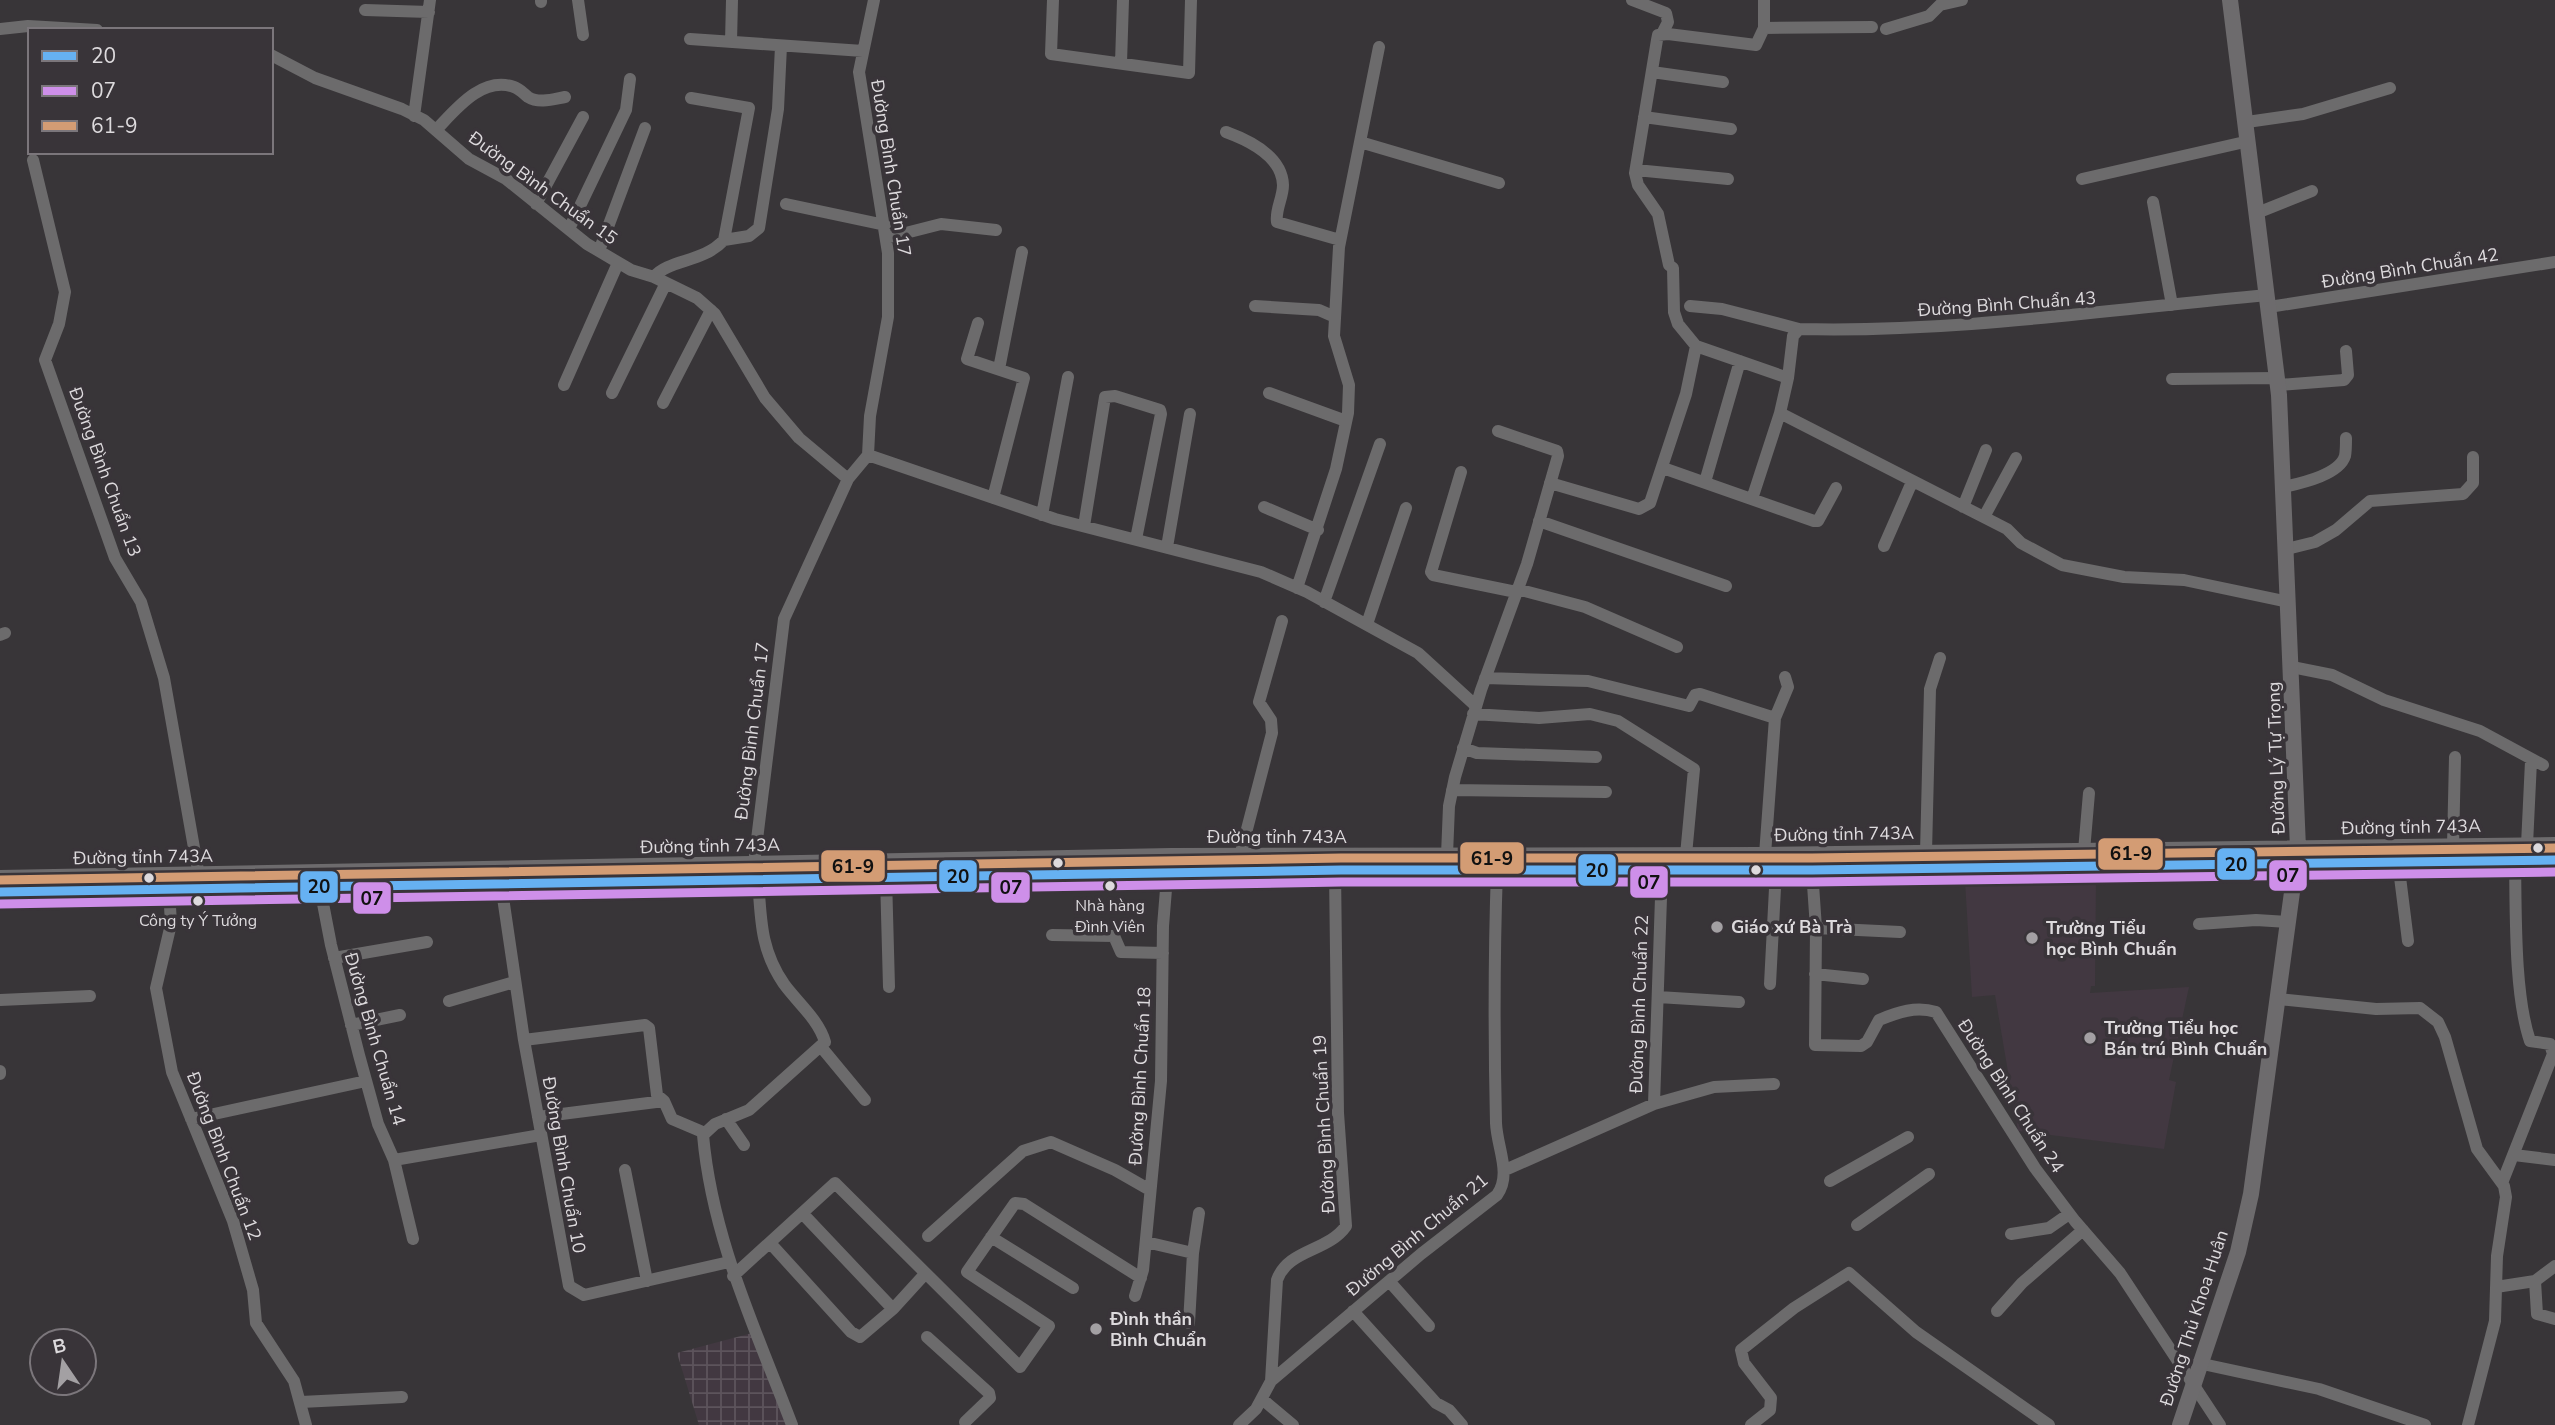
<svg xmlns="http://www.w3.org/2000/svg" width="2555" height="1425" viewBox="0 0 2555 1425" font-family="'Nunito Sans',sans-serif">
  <defs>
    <pattern id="industrial-grid" width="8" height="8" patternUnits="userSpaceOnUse" patternTransform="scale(1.75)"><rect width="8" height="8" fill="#423841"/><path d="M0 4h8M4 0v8" fill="none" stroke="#5d545c"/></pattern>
  </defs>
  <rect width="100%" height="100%" fill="#383538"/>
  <path fill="#423841" d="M2096,880L2095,986H2091L2090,993L2189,987L2169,1080L2176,1082L2164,1149L2018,1131L1995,995L1972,997L1965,881Z"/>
  <path fill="url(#industrial-grid)" d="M752,1333L789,1425H699L677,1353Z"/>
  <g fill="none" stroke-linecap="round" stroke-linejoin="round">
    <path stroke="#6c6b6c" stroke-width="12" d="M541,0V2
      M578,0L583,35
      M1053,0L1051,54L1189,73L1191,0
      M1632,0L1666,13L1668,22L1662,34
      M365,10L429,12
      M1764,28L1872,27
      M0,29L28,26L97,30
      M1886,29L1929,16L1940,5L1962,0
      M690,39L863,51
      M731,42L732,0
      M271,55L315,78L402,109L424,120L469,159L506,179L587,244L631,270L654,277L697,298L715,314L765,398L799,438L848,479
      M1121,63L1123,0
      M1652,72L1723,82
      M414,116L430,0
      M1644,117L1731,129
      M2247,122L2303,114L2390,88
      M437,129C456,109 482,76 514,87C520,89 523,93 528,97C539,104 554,99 565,97
      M1226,132C1248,140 1282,156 1283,185C1283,198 1275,210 1277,222L1340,240
      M1360,142L1499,183
      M33,160L65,292L59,324L45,360L115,558L141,602L164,678L199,876
      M1636,170L1728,179
      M2082,179L2249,141
      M2153,202L2172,305
      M536,204L583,117
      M786,204L885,225
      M2257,213L2312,191
      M569,229L626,110L630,79
      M886,238L941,224L996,230
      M724,240L749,236L759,228L778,109L781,46
      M599,251L645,128
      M654,277C669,259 703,263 724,240L749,108L691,98
      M1255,306L1319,310L1335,317
      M1690,306L1722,309L1799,329
      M2269,307L2555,262
      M978,323L967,359L1024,378L993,498
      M1696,346L1788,378L1780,413L2007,529L2021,543L2062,565L2124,577L2184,580L2288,602
      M999,369L1022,252
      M1788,378L1793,336L1799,329C1956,333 2111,309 2268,295
      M2172,379L2277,378
      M564,385L618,263
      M2278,385L2344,380L2348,375L2346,351
      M612,393L666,283
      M1269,393L1346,421
      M663,403L711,310
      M868,455L1055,519L1261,572L1307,592L1418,653L1476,706
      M1663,468L1814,521H1818L1836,488
      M1461,472L1431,572L1433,575L1516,592
      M1705,482L1740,361
      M1550,483L1639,509L1650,503L1686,394L1696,346L1678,324L1674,312L1673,268L1669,265L1658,214L1638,185L1635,173L1657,40L1658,35L1668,34L1756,45L1764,28V0
      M2284,487C2301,483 2339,475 2345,456C2346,451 2346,443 2346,438
      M1752,499L1780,413
      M1264,507L1318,530
      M1963,507L1986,450
      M1042,515L1068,377
      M1984,517L2016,458
      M1539,521L1726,586
      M1084,526L1105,397L1115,396L1160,410L1161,414L1136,539
      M1884,546L1912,482
      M1167,547L1190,414
      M2287,549L2315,542L2336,530L2370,501L2463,494L2473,483V457
      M1297,588L1336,469L1348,413L1349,385L1334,336L1339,247L1379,47
      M1517,589L1585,607L1677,647
      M1324,602L1380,444
      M1367,624L1406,508
      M0,635L5,633
      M2292,667L2332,675L2384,700L2480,731L2543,765
      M1485,678L1588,681L1689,706L1695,695L1700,694L1775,718L1765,855
      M1473,714L1539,718L1590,714L1618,721L1694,769L1686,855
      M1775,718L1788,687L1785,677
      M1463,748L1477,753L1596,757
      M1452,790L1606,792
      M2527,845L2531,761
      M2453,846L2455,757
      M2084,851L2089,793
      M1926,853L1930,689L1940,658
      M1447,855L1449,806L1455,777L1481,690L1527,564L1558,456L1557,451L1498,431
      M1240,856L1272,733L1271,720L1259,702L1282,621
      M2398,861L2408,941
      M754,864L784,619L848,479L868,455L870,416L888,317V253L859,72L874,0
      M1812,870L1816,928L1815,1045L1861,1046L1867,1042L1879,1020C1898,1012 1916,1006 1936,1012L2035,1168L2075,1221L2120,1273L2220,1425
      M886,877L889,987
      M758,878C761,919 760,949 784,984C797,1002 819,1020 825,1042L749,1110L715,1124L703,1135C712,1238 756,1330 792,1425
      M501,884L524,1040L569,1286L584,1295L729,1262
      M320,888L331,945L359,1055L378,1124L394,1160L413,1239
      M169,889L171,924L156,988L172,1072L233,1221L253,1290L256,1323L294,1381L306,1425
      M2199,924L2256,920L2288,922
      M1816,928L1900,932
      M1052,935L1114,936L1121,952L1163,953
      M334,958L427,942
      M1815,974L1863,979
      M1770,984L1776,869
      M1658,997L1739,1002
      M2278,999L2376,1009L2420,1008L2438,1022L2445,1037L2477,1149L2504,1186L2506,1197L2497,1256L2495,1321L2468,1425
      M0,1000L90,996
      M449,1001L514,982
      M351,1025L400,1015
      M524,1040L645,1025L649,1028L657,1095L664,1101L672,1119L705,1133
      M822,1048L865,1100
      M0,1071V1074
      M1654,1104L1714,1087L1774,1084
      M538,1117L664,1101
      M191,1119L366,1081
      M726,1119L744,1145
      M2514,1155L2555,1160
      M394,1160L541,1135
      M625,1170L647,1281
      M1505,1170L1654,1104L1662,868
      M1830,1181L1908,1137
      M2502,1183L2553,1054L2550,1044L2530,1041C2514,994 2516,911 2515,860
      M803,1214L893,1309
      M1857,1225L1929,1174
      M2011,1234L2049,1228L2069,1214
      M928,1236L1023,1151L1051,1142L1115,1170L1150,1190
      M991,1237L1073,1288
      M1146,1242L1193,1253L1199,1213
      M771,1244L851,1332L860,1337L893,1309L924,1275
      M733,1276L835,1183L1020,1367L1049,1326L967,1272L1015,1203L1024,1204L1141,1278
      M1389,1281L1429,1326
      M2535,1281L2537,1314L2555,1319
      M2496,1287L2535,1281L2555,1266
      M1135,1296L1143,1270L1161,1081L1163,926L1168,865
      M1353,1311L1436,1403L1449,1410L1462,1425
      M1997,1311L2022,1283L2083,1230
      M1189,1323L1193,1253
      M927,1337L989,1393L990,1398L965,1422
      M2198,1363L2319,1389L2425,1425
      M1271,1381L1421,1254L1497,1195C1512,1174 1497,1148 1496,1123C1494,1039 1494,954 1497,869
      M1262,1399L1293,1425
      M301,1402L402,1397
      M1239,1425L1256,1409L1271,1381L1277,1280C1288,1249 1328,1252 1346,1226L1338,1113L1335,871
      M1751,1425L1770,1410L1771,1398L1744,1363L1741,1350L1794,1308L1849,1273L1916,1332L2049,1425"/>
    <path stroke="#6d6b6d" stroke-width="16" d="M0,878L1171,856L1765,855L2555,845
      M0,892L1341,870H1812L2555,860
      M2180,1425L2238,1252L2251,1194L2298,848L2279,395L2230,0"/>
    <defs>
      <path id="bus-1" d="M0,892L1341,870H1812L2555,860"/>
      <path id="bus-2" d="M0,904L1341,882H1812L2555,872"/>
      <path id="bus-3" d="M0,880L1341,858H1812L2555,848"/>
    </defs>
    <use href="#bus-1" stroke="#393439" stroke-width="14"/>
    <use href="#bus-2" stroke="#393439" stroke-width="14"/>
    <use href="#bus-3" stroke="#393439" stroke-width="14"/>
    <use href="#bus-1" stroke="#66b1f2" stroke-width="9"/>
    <use href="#bus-2" stroke="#ce8fe9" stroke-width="9"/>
    <use href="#bus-3" stroke="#d39c74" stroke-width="9"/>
  </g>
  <g fill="#dddadd" stroke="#393439" stroke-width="2.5">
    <circle cx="2538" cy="848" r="6"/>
    <circle cx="1058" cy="863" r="6"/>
    <circle cx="1756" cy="870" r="6"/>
    <circle cx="149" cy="878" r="6"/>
    <circle cx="1110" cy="886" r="6"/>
    <circle cx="198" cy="901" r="6"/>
  </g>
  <g fill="#a3a0a3" stroke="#393439" stroke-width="2.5">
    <circle cx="1717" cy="927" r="7"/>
    <circle cx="2032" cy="938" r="7"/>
    <circle cx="2090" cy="1038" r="7"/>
    <circle cx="1096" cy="1329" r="7"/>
  </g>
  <g text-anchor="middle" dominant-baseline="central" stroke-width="7" stroke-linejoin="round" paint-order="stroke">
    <g font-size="16" fill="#dddadd" stroke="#393439">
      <text x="1110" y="906">Nhà hàng<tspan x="1110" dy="21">Đình Viên</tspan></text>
      <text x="198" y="921">Công ty Ý Tưởng</text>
    </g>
    <g font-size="18" fill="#dddadd" stroke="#393439">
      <text transform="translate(891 168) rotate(81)">Đường Bình Chuẩn 17</text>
      <text transform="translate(543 188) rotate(36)">Đường Bình Chuẩn 15</text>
      <text transform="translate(2410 268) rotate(-9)">Đường Bình Chuẩn 42</text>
      <text transform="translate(2007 304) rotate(-4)">Đường Bình Chuẩn 43</text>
      <text transform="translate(105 472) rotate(70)">Đường Bình Chuẩn 13</text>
      <text transform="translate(752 731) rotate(-83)">Đường Bình Chuẩn 17</text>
      <text transform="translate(2276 758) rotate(-92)">Đường Lý Tự Trọng</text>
      <text transform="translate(2411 827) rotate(-1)">Đường tỉnh 743A</text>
      <text transform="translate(1844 834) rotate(-1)">Đường tỉnh 743A</text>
      <text x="1277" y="837">Đường tỉnh 743A</text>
      <text transform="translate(710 846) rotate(-1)">Đường tỉnh 743A</text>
      <text transform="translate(143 857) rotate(-1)">Đường tỉnh 743A</text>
      <text transform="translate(1639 1004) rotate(-88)">Đường Bình Chuẩn 22</text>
      <text transform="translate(375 1039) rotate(74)">Đường Bình Chuẩn 14</text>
      <text transform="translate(1140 1076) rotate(-87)">Đường Bình Chuẩn 18</text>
      <text transform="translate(2011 1096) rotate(57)">Đường Bình Chuẩn 24</text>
      <text transform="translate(1324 1124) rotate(-93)">Đường Bình Chuẩn 19</text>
      <text transform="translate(224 1156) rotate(69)">Đường Bình Chuẩn 12</text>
      <text transform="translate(564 1165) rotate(80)">Đường Bình Chuẩn 10</text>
      <text transform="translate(1417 1235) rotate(-40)">Đường Bình Chuẩn 21</text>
      <text transform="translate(2194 1318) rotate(-72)">Đường Thủ Khoa Huân</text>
    </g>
    <g font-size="18" font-weight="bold" fill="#dddadd" stroke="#393439" text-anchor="start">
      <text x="1731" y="927">Giáo xứ Bà Trà</text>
      <text x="2046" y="928">Trường Tiểu<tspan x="2046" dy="21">học Bình Chuẩn</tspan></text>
      <text x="2104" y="1028">Trường Tiểu học<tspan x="2104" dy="21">Bán trú Bình Chuẩn</tspan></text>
      <text x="1110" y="1319">Đình thần<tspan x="1110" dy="21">Bình Chuẩn</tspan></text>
    </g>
  </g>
  <g stroke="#393439" stroke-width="2.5">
    <rect x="2097" y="837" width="67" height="34" rx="7" fill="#d39c74"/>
    <rect x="1459" y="841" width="66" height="34" rx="7" fill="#d39c74"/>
    <rect x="2216" y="847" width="40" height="34" rx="7" fill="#66b1f2"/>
    <rect x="820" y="849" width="66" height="34" rx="7" fill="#d39c74"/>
    <rect x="1577" y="853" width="40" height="34" rx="7" fill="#66b1f2"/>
    <rect x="2268" y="859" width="40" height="33" rx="7" fill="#ce8fe9"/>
    <rect x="938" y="859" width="40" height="34" rx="7" fill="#66b1f2"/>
    <rect x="1629" y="865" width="40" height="34" rx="7" fill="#ce8fe9"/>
    <rect x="299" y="870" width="40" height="34" rx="7" fill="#66b1f2"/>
    <rect x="990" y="871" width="41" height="33" rx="7" fill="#ce8fe9"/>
    <rect x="352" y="881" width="40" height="34" rx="7" fill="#ce8fe9"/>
  </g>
  <g font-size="19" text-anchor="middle" font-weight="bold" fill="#111">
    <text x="2131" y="860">61-9</text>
    <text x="1492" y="865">61-9</text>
    <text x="2236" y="871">20</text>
    <text x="853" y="873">61-9</text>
    <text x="1597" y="877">20</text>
    <text x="2288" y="882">07</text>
    <text x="958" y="883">20</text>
    <text x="1649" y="889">07</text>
    <text x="319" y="893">20</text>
    <text x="1011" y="894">07</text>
    <text x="372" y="905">07</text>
  </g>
  <rect x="28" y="28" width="245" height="126" fill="#393439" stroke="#7b767b" stroke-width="2"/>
  <rect x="42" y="51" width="35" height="10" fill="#66b1f2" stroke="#7b767b" stroke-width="2"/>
  <text x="91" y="63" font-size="21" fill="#dddadd">20</text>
  <rect x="42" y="86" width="35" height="10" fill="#ce8fe9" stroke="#7b767b" stroke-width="2"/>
  <text x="91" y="98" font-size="21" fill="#dddadd">07</text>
  <rect x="42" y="121" width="35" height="10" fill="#d39c74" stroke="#7b767b" stroke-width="2"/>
  <text x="91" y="133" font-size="21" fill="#dddadd">61-9</text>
  <g transform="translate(63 1362) rotate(347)"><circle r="33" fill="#393439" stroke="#7b767b" stroke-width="2"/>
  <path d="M0-5L12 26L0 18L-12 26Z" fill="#a3a0a3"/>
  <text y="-10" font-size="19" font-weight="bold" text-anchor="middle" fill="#dddadd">B</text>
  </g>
</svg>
